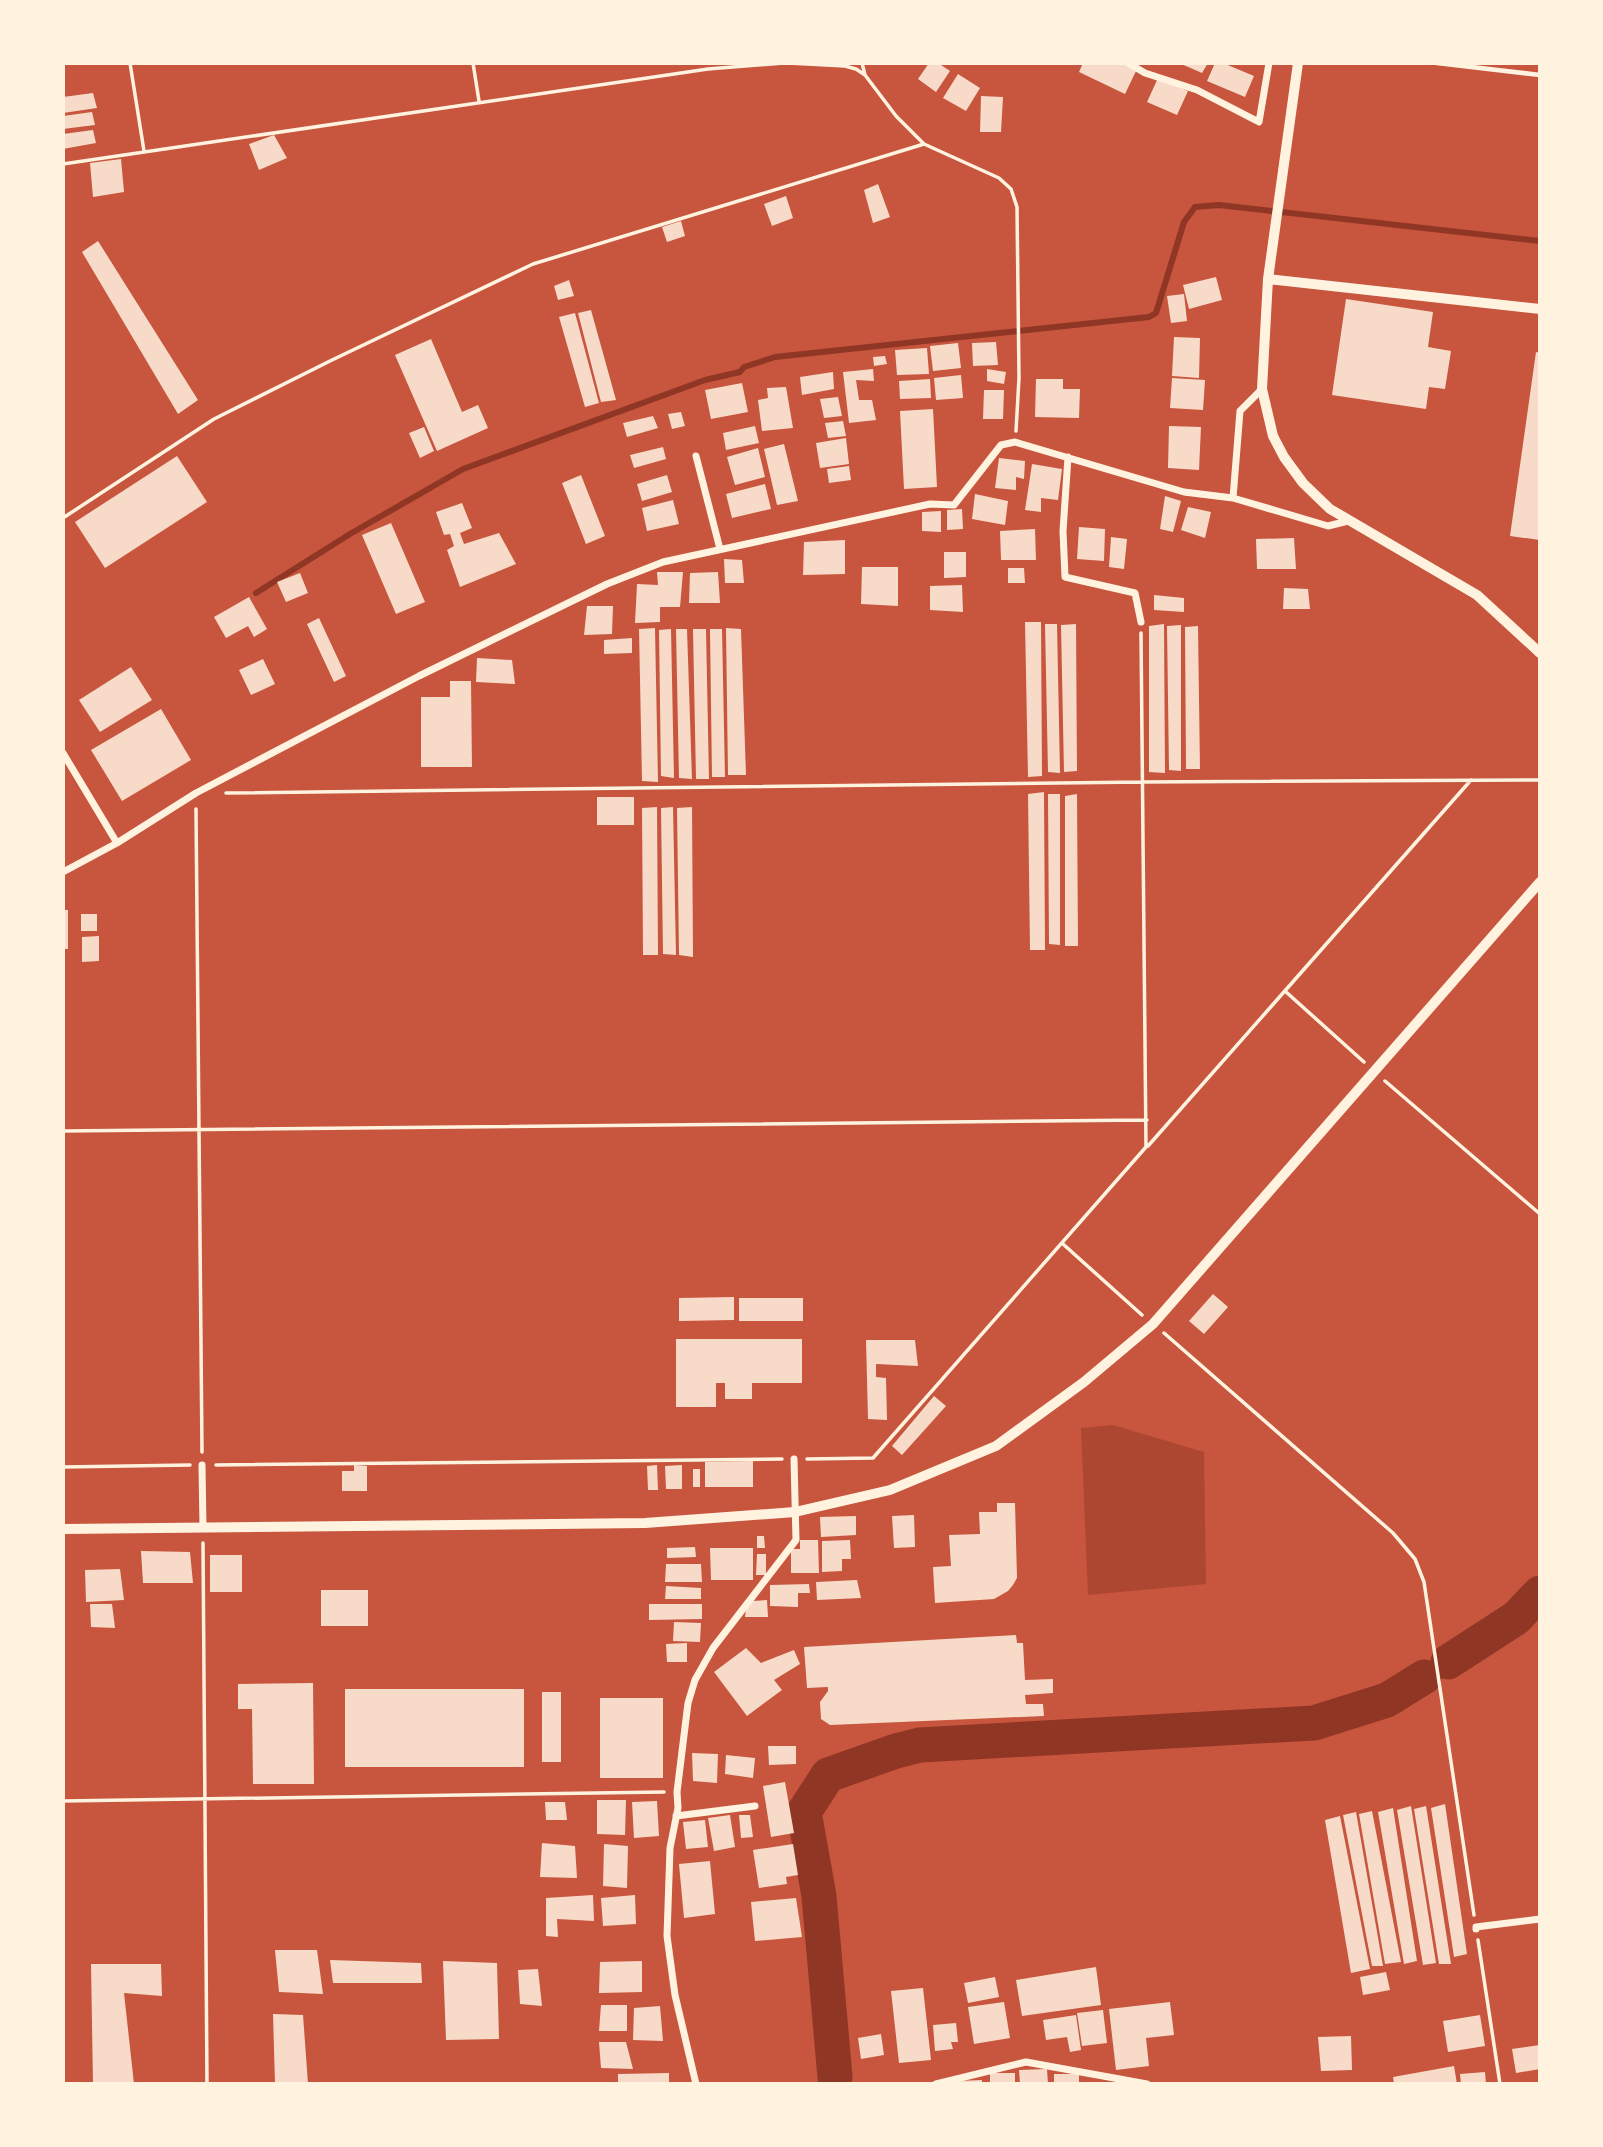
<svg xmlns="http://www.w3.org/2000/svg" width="1603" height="2147" viewBox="0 0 1603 2147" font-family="Raleway,sans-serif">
  <rect width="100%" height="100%" fill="#c8553d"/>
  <path fill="#ae4732" d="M1113,1425L1204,1452L1206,1584L1088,1595L1081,1428Z"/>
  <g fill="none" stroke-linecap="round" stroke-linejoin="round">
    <path stroke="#8f3625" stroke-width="6" d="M256,593L350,534L463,469L705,380L740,372L744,367L775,357L1149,317L1156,313L1184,222L1195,207L1219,205L1540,241
      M835,2077L837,2084"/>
    <path stroke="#8f3625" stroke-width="35" d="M1448,1662L1516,1618L1540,1593
      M835,2077L819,1896L804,1812L828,1775L896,1751L920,1745L1314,1723L1387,1700L1424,1677"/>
  </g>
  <path fill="#f7dbc8" d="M929,63H938L950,71L936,92L918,79Z
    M1083,63H1124L1137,69L1125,94L1079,72Z
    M1179,63H1208L1202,73Z
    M1215,63H1223L1254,76L1245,97L1207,81Z
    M958,74L980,88L966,111L943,98Z
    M1158,78L1188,91L1177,115L1147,102Z
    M93,93L97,108L63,113V97Z
    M981,96L1003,97L1001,132H980Z
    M92,112L95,125L63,129V116Z
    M93,130L96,143L63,149V134Z
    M274,135L287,158L259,170L249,144Z
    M121,159L124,192L93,197L90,163Z
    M878,184L890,217L873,223L864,190Z
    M786,196L793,218L772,226L764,204Z
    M681,221L685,236L667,242L662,227Z
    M98,241L198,400L178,414L82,252Z
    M1216,277L1222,300L1189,309L1183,285Z
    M569,280L574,296L558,300L554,286Z
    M1184,294L1187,321L1171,323L1167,296Z
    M1346,299L1433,312L1428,347L1451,351L1445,389L1429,387L1426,409L1332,395Z
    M591,310L616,400L601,402L578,313Z
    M575,313L599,403L585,407L559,317Z
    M1174,337L1200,338L1199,378L1172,376Z
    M431,339L462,412L478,405L488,428L437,451L395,355Z
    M996,342L998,365L973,366L972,343Z
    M958,343L961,368L933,371L930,346Z
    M927,348L929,374L897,375L895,350Z
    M1536,352L1540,353V540L1510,536Z
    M885,356L887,364L874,366L873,357Z
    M873,369L874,381L856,380L859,400H872L876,420L849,423L843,372Z
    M987,369L1006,372L1004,384L987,381Z
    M833,372L834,389L802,395L800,377Z
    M961,375L963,398L936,400L934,378Z
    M1172,378L1205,380L1203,410L1170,408Z
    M930,379L931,398L900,399L899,381Z
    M1036,379H1063V389H1080L1079,418L1035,417Z
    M742,383L748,412L711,419L705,390Z
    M786,387L793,428L762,431L758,400L768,398L767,388Z
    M984,390H1004L1003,419H983Z
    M838,397L842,416L824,418L820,399Z
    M933,409L937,487L904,489L900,411Z
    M681,412L685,426L672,429L668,414Z
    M653,416L658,428L627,437L623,423Z
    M843,421L846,436L828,438L825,423Z
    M755,426L759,443L726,450L723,433Z
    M1169,426L1201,427L1199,470L1168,468Z
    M424,427L434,451L420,458L409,433Z
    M846,438L849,464L820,468L816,443Z
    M784,444L798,501L777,505L764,449Z
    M663,447L666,459L634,468L630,455Z
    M758,448L765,477L735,485L727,457Z
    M177,456L207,502L105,568L75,522Z
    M999,458L1025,461L1024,479L1016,477V490L995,488Z
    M1032,464L1062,469L1058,500L1041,498V512L1025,510Z
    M849,466L851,480L829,483L827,469Z
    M581,475L605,536L586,544L562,483Z
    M667,475L672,492L642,501L637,484Z
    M765,484L771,509L732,518L726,494Z
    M975,494L1008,501L1005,525L972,519Z
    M1165,496L1181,501L1173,532L1160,529Z
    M673,500L679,524L647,531L642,508Z
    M462,503L472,528L460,533L464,544L499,533L516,564L460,587L447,550L454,546L450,534L444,535L436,512Z
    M1188,507L1211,512L1205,538L1181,530Z
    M962,509L963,529L947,530V510Z
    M941,511V532L922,531V512Z
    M391,523L425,602L396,614L362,535Z
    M1079,527L1105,529L1104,561L1077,559Z
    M1035,529L1036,560H1001L1000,531Z
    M1111,537L1127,539L1124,569L1109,567Z
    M1294,538L1296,569H1257L1256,539Z
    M845,540V574L803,575L804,542Z
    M944,552H966V577L944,578Z
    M724,559L742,560L744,583H725Z
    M862,567H898V606L861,604Z
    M1008,568H1024L1025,583H1008Z
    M657,572H683L680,607H660V622L635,623L637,584L658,585Z
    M718,572L720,603H689L690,573Z
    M300,573L308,593L286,602L277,582Z
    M962,585L963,612L930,610V586Z
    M1284,588L1308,589L1310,609H1283Z
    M1154,595L1184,598V612L1154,610Z
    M249,597L267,629L254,637L248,626L226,638L214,617Z
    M587,606H613L612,634L584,635Z
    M319,618L346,676L334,682L307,624Z
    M1025,622H1041L1042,776L1028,777Z
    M1045,624H1057L1060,773L1048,772Z
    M1076,624L1077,771L1064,772L1061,625Z
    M1164,624L1165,773L1149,772V626Z
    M1181,625V771L1169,770L1167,626Z
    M1198,626L1200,769H1186L1185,627Z
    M655,628L658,782L642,781L639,629Z
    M726,628L741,629L746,775H728Z
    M671,629L674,778L661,776L659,630Z
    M676,629H687L692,779L679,778Z
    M693,629H706L709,779H696Z
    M710,629H722L725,777H712Z
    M632,638V653L604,654V640Z
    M477,658L512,660L515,684L476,682Z
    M263,659L275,684L251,695L239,670Z
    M131,667L152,700L100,732L79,700Z
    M450,681H471L472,767H421V697H450Z
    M161,709L191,760L122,801L91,750Z
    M1044,792L1045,950H1030L1028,794Z
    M1048,794H1060V945L1049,944Z
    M1077,794L1078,946H1065V796Z
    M597,797H634V825H597Z
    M657,807L658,955H643L642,808Z
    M673,807L676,955L663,954L661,808Z
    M692,807L693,957L679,955L677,808Z
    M63,910H68V949H63Z
    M81,914H97V931H81Z
    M99,936V961L82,962V937Z
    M1213,1294L1228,1307L1204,1334L1189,1321Z
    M734,1297V1320L679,1321V1298Z
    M739,1298H803V1321H739Z
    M676,1339H802V1383H752V1399H725V1383H716V1407H676Z
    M866,1340H915L918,1366L876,1364V1377L886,1378L887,1420L868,1419Z
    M934,1396L946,1406L902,1455L892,1446Z
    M753,1461V1487H705V1462Z
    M354,1465L367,1466V1491H342V1471H354Z
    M657,1465L658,1490H648L647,1466Z
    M682,1465V1489H666L665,1466Z
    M693,1469H700V1487H693Z
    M997,1503H1015L1017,1578L1013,1585L1008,1591L994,1599L935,1603L933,1567L951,1566L949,1535L980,1534L979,1512H997Z
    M914,1515L915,1547L894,1548L892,1516Z
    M856,1516V1535L821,1537L820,1517Z
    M757,1536H764L765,1548H757Z
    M800,1540H818L819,1573H791V1549H800Z
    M850,1540L851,1559H842V1571L822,1572V1541Z
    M695,1547L696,1557L667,1558V1548Z
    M710,1548H753V1580H711Z
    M141,1551L190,1552L193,1583H143Z
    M757,1554H766V1575H756Z
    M210,1555H242V1592H210Z
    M666,1564H701L702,1582H665Z
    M120,1569L124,1600L86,1602L85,1570Z
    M857,1580L861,1598L817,1600L816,1582Z
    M809,1584L810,1593H798V1607L770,1606V1585Z
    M666,1586L701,1588V1599H665Z
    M321,1590H368V1626H321Z
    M767,1600L768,1617H745L746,1609L753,1601Z
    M90,1604H112L115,1628L91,1627Z
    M649,1604H702V1619L649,1620Z
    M674,1622L701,1623L700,1642L673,1641Z
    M1016,1635L1017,1643H1023L1025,1680L1053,1679V1693L1025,1695L1026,1704H1043L1044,1716L830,1725L821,1719L820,1702L828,1691V1687L807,1688L804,1647Z
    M687,1643V1662H667L666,1644Z
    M746,1648L761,1663L794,1650L800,1664L774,1680L782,1690L747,1716L714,1672Z
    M313,1683L314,1784H253L252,1709H238V1684Z
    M345,1689H524V1767H345Z
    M542,1692H561V1762H542Z
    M600,1698H663V1778H600Z
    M768,1746H796V1764L769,1765Z
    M692,1753L718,1754L717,1783L693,1781Z
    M726,1755L755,1758L753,1778L725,1774Z
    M785,1782L794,1833L771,1837L763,1786Z
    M597,1800H626L625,1835L597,1834Z
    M657,1801L659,1836L634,1838L632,1802Z
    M545,1802H565L567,1820H546Z
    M1445,1804L1467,1954L1454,1957L1431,1808Z
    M1411,1806L1436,1963L1423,1965L1397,1810Z
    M1426,1806L1451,1964H1439L1414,1809Z
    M1393,1808L1417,1961L1404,1964L1378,1812Z
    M1372,1811L1401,1962L1385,1964L1359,1814Z
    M1356,1812L1383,1966H1372L1343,1815Z
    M730,1815L735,1847L714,1851L708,1818Z
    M739,1815H750L753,1837L741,1838Z
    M1340,1816L1370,1969L1351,1973L1325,1820Z
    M705,1820L708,1847L686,1849L683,1822Z
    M542,1843L575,1846L577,1878L540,1877Z
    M604,1844L628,1846L627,1888L603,1886Z
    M793,1844L798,1875L786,1877L787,1884L759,1888L753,1850Z
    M710,1861L715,1914L684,1918L679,1864Z
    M593,1895L594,1921L557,1919L558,1937L546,1936V1898Z
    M635,1895L636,1924L603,1926L601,1898Z
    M796,1898L802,1937L755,1941L751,1902Z
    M275,1950H317L323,1994L279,1992Z
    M330,1960L421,1963L422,1983H333Z
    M443,1961L497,1963L499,2039L446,2040Z
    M642,1961V1992L599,1993L600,1962Z
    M91,1964H161L162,1996L124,1993L134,2084H93Z
    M1096,1967L1101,2005L1022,2016L1016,1980Z
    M538,1969L542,2006L520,2004L518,1970Z
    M1386,1972L1390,1990L1363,1995L1360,1977Z
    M995,1977L999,1997L968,2003L964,1983Z
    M923,1988L931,2060L899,2063L891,1991Z
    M1004,2002L1010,2038L974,2044L968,2007Z
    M1170,2002L1174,2035L1146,2038L1149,2066L1116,2070L1109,2009Z
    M601,2005H627V2031H599Z
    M660,2006L663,2041L633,2040L634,2008Z
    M1103,2010L1107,2043L1082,2046L1077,2013Z
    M273,2014L303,2015L308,2084H275Z
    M1076,2015L1081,2050L1070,2052L1067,2037L1046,2040L1043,2020Z
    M1480,2015L1485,2046L1448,2052L1443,2021Z
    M956,2023L958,2042H951L953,2049L935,2051L933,2025Z
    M881,2034L884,2055L861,2059L858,2038Z
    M1351,2036L1352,2070L1321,2071L1318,2037Z
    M599,2042H626L633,2069L601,2068Z
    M1540,2045V2069L1516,2073L1512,2049Z
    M1454,2066L1457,2084H1394L1393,2077Z
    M1047,2069L1048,2084H1020L1019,2070Z
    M1485,2072L1486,2084H1461L1460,2074Z
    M669,2073V2084H618V2074Z
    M990,2073H1015V2084H990Z
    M1054,2074H1079V2084H1054Z
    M982,2080V2084H957V2081Z"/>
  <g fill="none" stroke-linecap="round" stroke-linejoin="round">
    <path stroke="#fff3e0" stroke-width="3.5" d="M130,63L144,151
      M473,63L479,101
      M788,63L845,66L856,69L865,75L896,116L924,144L999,178L1011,189L1017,207L1019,378L1016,431
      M862,63L865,75
      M63,164L708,69L784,63
      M63,518L214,419L332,360L533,264L924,144
      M226,793L1143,782L1540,780
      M196,809L202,1452
      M1285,991L1364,1062
      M1385,1081L1540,1214
      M63,1131L1147,1120
      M1148,1146L1471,780
      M1063,1244L1142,1315
      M1164,1333L1393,1533L1415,1559L1424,1582L1474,1915
      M807,1459L873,1458L1146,1147L1141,633
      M216,1465L782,1459
      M63,1467L190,1465
      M203,1543L207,2084
      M63,1801L664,1792
      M1478,1940L1500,2084"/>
    <path stroke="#fff3e0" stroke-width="4.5" d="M1437,63L1540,75"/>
    <path stroke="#fff3e0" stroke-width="7" d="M1128,63L1145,73L1197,90L1259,122L1269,63
      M696,456L720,549
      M1068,457L1063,531L1065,577L1135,593L1141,622
      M1233,498L1240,411L1262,389
      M63,753L117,843
      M63,872L117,843L196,793L419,676L607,584L663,562L930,504L954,505L1001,445L1015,442L1184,492L1233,498L1328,526L1348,521
      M202,1465L203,1527
      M676,1816L755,1806
      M1476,1929V1927L1540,1919
      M696,2084L675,1995L667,1936L670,1848L678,1808L677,1792L688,1703L695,1680L713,1648L796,1540L794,1459
      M936,2084L1026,2062L1147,2084"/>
    <path stroke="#fff3e0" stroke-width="10" d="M1298,63L1268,279L1262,389L1273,436L1284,457L1303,483L1330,509L1477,595L1540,653
      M1268,279L1540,309
      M63,1529L645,1523L795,1512L890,1490L996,1446L1084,1382L1153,1324L1540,882"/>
  </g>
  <rect width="1603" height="2147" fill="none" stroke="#fff3e0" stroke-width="130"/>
</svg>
